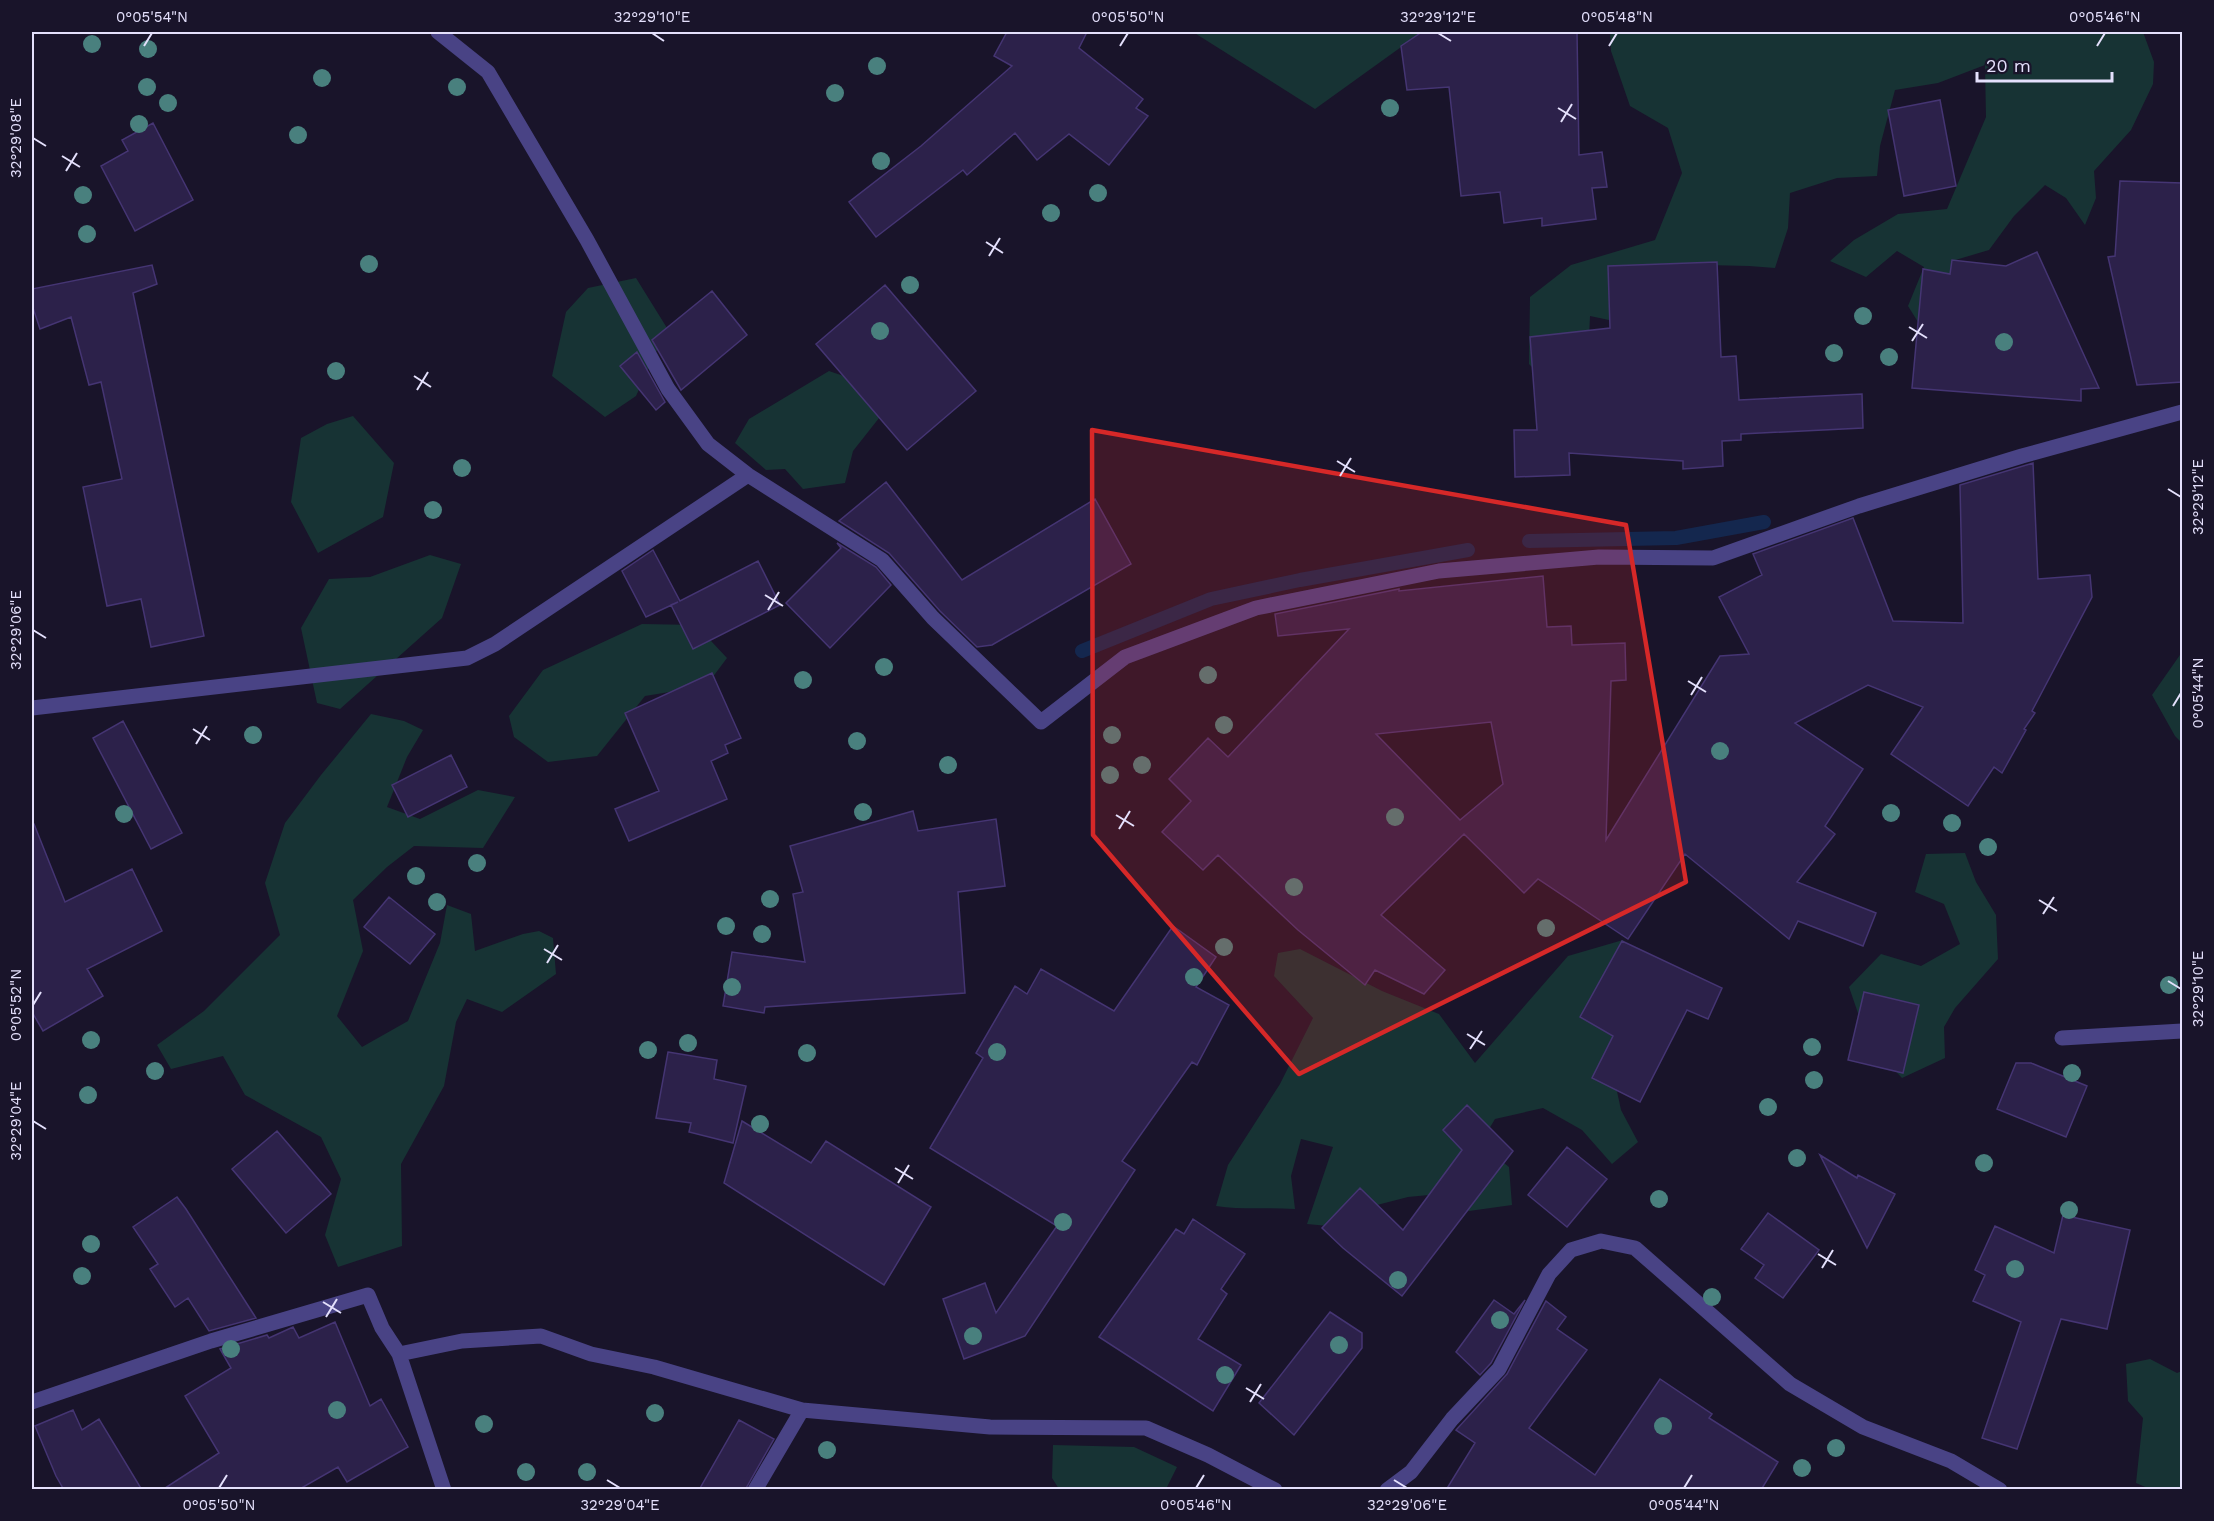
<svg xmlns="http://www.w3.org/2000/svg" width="2214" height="1521" viewBox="0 0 2214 1521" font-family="'Work Sans',sans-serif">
  <rect width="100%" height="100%" fill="#19142a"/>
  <path fill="#173334" d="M1193,32H1422L1315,109Z
    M1610,32H2143L2154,62L2153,84L2131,130L2094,171L2096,198L2085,225L2066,198L2045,185L2014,216L1989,250L1952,261L1946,297L1923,330L1908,306L1924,267L1897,251L1866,277L1830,261L1854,240L1898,214L1947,209L1986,117L1985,65L1938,83L1895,90L1880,146L1877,176L1837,178L1790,193L1788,228L1775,268L1749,266L1662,264L1720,287L1692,283L1628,324L1590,316L1588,358L1558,394L1529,364L1530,297L1571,265L1655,240L1682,173L1668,128L1630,106L1611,51Z
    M636,278L667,328L636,396L605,417L552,376L566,312L588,288Z
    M829,371L864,383L883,413L853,451L845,483L803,489L785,469L766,470L735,443L749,419Z
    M353,416L394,463L383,517L318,553L291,502L301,438L327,424Z
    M430,555L461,564L442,618L340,709L317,703L301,628L329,579L370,577Z
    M642,624L696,625L727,658L706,686L645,696L597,756L548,762L514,737L509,716L543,670Z
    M2182,652V743L2175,736L2152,695Z
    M371,714L404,721L423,730L407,757L387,807L420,819L478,790L515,797L483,848L414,846L387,867L353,900L363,951L337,1016L362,1047L408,1021L440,943L447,905L471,914L475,951L523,934L539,931L553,938L556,974L502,1012L467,999L456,1022L444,1086L401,1164L402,1246L338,1267L325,1235L341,1179L321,1137L245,1095L223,1056L171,1069L157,1045L204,1011L280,935L265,883L285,823L321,775Z
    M1965,853L1976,882L1996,915L1998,959L1955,1008L1944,1027L1945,1058L1902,1078L1868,1042L1849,987L1881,954L1921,966L1960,944L1944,904L1915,892L1926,854Z
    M1623,940L1641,989L1609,1054L1621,1110L1638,1142L1612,1164L1582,1130L1543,1108L1495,1119L1480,1144L1509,1167L1512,1205L1469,1211L1439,1194L1408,1197L1377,1205L1339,1227L1307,1224L1333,1147L1301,1139L1291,1176L1295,1209C1268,1207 1242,1210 1216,1206L1228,1165L1280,1084L1313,1018L1274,976L1278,953L1300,949L1382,991L1439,1014L1475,1063L1568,956Z
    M2150,1359L2177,1373L2182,1371V1489H2150L2136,1483L2143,1418L2128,1401L2126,1364Z
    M1053,1445L1134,1447L1177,1467L1166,1489H1059L1052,1478Z"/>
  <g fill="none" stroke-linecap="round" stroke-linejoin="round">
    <path stroke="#14274e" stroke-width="14" d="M1529,541L1676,538L1764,522
      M1082,651L1211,599L1300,580L1468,550"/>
  </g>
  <path fill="#2c214a" stroke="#453573" stroke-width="1.5" fill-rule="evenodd" d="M1007,32H1087L1079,48L1143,99L1136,108L1148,116L1109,165L1069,134L1037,160L1015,133L967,175L963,170L876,237L849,202L921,146L1012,66L994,56Z
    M1422,32H1577L1579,155L1602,152L1607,187L1592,188L1596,219L1542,226V218L1504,223L1500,192L1461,196L1449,87L1407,90L1401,46Z
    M1940,100L1956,186L1904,196L1888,110Z
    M153,123L193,200L135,231L101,166L128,151L122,140Z
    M2120,181L2182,183V382L2137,385L2108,257L2115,256Z
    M2037,252L2099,388L2081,389V401L1912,388L1923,269L1950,274L1952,260L2006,266Z
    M1717,262L1721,357L1736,356L1739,400L1862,394L1863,428L1741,434V440L1722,441L1723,466L1683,469V461L1569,453L1570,475L1515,477L1514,430H1537L1530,337L1610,328L1608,266Z
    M152,265L157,284L133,293L204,636L151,647L141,599L107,606L83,487L122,479L101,382L89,385L71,317L40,329L32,305V289Z
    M885,285L976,391L907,450L816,344Z
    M712,291L747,335L681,390L652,340Z
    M637,352L665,402L656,410L620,366Z
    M2033,463L2038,579L2090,575L2092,597L2032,711L2035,713L2024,729L2026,730L2002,773L1994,767L1968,806L1891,754L1923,707L1868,685L1795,723L1863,769L1825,826L1835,834L1797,882L1876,913L1863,946L1798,921L1789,939L1685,854L1628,939L1538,879L1524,893L1464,834L1381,915L1445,970L1424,994L1375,970L1365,985L1298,930L1218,855L1203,870L1162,832L1191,801L1169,779L1208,738L1228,757L1349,629L1278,636L1275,614L1399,589V591L1543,576L1547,627L1571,626L1572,645L1625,643L1626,680L1611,681L1606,840L1720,656L1749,654L1719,597L1762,575L1753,554L1853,518L1893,621L1963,623L1960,485ZM1491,722L1503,784L1460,820L1376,734Z
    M886,482L962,580L1095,499L1131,564L992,645L977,647L940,611L889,553L839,521Z
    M837,543L876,567L891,585L830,648L786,603L841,548Z
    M653,550L680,601L758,561L780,605L693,649L671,605L678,602L646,617L622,571Z
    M712,673L741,738L725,745L728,753L711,761L727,799L629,841L615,809L659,791L625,713Z
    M123,721L182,833L151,849L93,738Z
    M451,755L467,787L408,817L392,785Z
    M913,811L918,831L996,819L1005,886L958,892L965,993L765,1007L764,1013L723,1006L732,952L805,962L793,894L803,892L790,846Z
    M32,824H34L65,902L132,869L162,931L87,969L103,996L43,1031L32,1012Z
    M389,897L435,934L410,964L364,927Z
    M1173,926L1216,957L1196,987L1229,1005L1197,1065L1192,1062L1122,1161L1135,1170L1025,1336L964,1359L943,1299L985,1283L996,1313L1057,1226L930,1148L983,1058L976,1053L1015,986L1027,994L1041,969L1114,1011Z
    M1622,941L1722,988L1708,1019L1687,1010L1640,1102L1592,1078L1613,1036L1580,1017Z
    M1864,992L1919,1005L1903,1073L1848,1060Z
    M668,1052L717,1060L714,1079L746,1086L733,1143L689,1132L691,1123L656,1118Z
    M2016,1063H2031L2087,1086L2066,1137L1997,1109Z
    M1467,1105L1513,1151L1402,1296L1343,1248L1322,1228L1360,1188L1403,1230L1462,1150L1443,1130Z
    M742,1121L811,1163L826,1141L931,1207L884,1285L724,1183Z
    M277,1131L331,1194L286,1233L232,1169Z
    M1567,1147L1607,1179L1567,1227L1528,1195Z
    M1820,1155L1857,1178L1858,1175L1895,1194L1867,1248Z
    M177,1197L186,1209L256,1318L209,1331L188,1298L175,1307L150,1269L158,1264L133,1227Z
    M1768,1213L1819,1250L1783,1298L1755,1278L1764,1265L1741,1249Z
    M2063,1215L2130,1230L2107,1329L2061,1319L2017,1449L1982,1438L2021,1322L1973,1301L1985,1275L1975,1270L1995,1226L2054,1253Z
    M1193,1219L1245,1254L1221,1289L1227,1294L1198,1339L1241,1365L1213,1411L1099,1337L1176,1229L1184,1234Z
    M1494,1300L1514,1314L1525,1300L1491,1363L1480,1375L1456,1352Z
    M1546,1301L1566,1317L1557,1329L1587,1350L1529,1428L1595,1475L1660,1379L1712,1414L1709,1418L1778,1462L1761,1490H1446L1475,1443L1456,1430L1507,1374Z
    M1330,1312L1362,1333V1348L1294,1435L1259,1403Z
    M335,1322L370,1406L381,1399L408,1447L347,1482L338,1467L298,1490H162L219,1453L185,1396L231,1368L220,1349L267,1335L269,1338L293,1327L299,1338Z
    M73,1410L82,1430L99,1419L142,1490H64L56,1476L35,1426Z
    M739,1420L774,1439L745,1490H699Z"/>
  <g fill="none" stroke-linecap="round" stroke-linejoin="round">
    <path stroke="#494385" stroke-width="15" d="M438,32L488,72L587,240L668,389L708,444L748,475L882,560L933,618L1041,722L1125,657L1256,608L1439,571L1599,557L1713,558L1859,506L2022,456L2182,412
      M32,708L467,658L495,644L748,475
      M2062,1038L2182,1031
      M399,1354L462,1341L541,1336L591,1354L654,1367L802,1410
      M32,1402L211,1341L368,1295L382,1328L399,1354L444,1490
      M755,1490L802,1410L990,1427L1146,1428L1208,1455L1275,1490
      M1387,1490L1411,1472L1452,1419L1499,1369L1549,1274L1571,1250L1601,1241L1635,1248L1790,1384L1863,1427L1951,1461L2000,1490"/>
  </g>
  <g fill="#49807e">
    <circle cx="92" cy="44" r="9"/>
    <circle cx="148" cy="49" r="9"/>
    <circle cx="877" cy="66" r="9"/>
    <circle cx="322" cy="78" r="9"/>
    <circle cx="147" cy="87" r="9"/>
    <circle cx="457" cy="87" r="9"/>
    <circle cx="835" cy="93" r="9"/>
    <circle cx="168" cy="103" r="9"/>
    <circle cx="1390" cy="108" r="9"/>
    <circle cx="139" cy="124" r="9"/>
    <circle cx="298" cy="135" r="9"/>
    <circle cx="881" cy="161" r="9"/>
    <circle cx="1098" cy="193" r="9"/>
    <circle cx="83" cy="195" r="9"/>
    <circle cx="1051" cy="213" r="9"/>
    <circle cx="87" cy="234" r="9"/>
    <circle cx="369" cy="264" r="9"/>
    <circle cx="910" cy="285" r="9"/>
    <circle cx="1863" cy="316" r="9"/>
    <circle cx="880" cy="331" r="9"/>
    <circle cx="2004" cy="342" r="9"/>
    <circle cx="1834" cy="353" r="9"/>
    <circle cx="1889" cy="357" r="9"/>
    <circle cx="336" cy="371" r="9"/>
    <circle cx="462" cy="468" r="9"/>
    <circle cx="433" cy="510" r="9"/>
    <circle cx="884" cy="667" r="9"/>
    <circle cx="1208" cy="675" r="9"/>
    <circle cx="803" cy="680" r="9"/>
    <circle cx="1224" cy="725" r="9"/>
    <circle cx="253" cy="735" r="9"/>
    <circle cx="1112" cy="735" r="9"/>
    <circle cx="857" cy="741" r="9"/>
    <circle cx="1720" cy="751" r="9"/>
    <circle cx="948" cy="765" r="9"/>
    <circle cx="1142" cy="765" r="9"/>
    <circle cx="1110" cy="775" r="9"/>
    <circle cx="863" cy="812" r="9"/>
    <circle cx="1891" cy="813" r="9"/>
    <circle cx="124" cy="814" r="9"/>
    <circle cx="1395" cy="817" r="9"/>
    <circle cx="1952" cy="823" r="9"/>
    <circle cx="1988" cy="847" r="9"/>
    <circle cx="477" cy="863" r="9"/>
    <circle cx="416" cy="876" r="9"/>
    <circle cx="1294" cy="887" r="9"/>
    <circle cx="770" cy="899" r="9"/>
    <circle cx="437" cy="902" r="9"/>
    <circle cx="726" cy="926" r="9"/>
    <circle cx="1546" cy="928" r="9"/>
    <circle cx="762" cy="934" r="9"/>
    <circle cx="1224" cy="947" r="9"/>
    <circle cx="1194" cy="977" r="9"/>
    <circle cx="2169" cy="985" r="9"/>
    <circle cx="732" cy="987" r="9"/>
    <circle cx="91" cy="1040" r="9"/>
    <circle cx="688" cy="1043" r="9"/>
    <circle cx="1812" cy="1047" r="9"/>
    <circle cx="648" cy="1050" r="9"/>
    <circle cx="997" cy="1052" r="9"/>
    <circle cx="807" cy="1053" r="9"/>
    <circle cx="155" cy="1071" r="9"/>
    <circle cx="2072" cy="1073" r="9"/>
    <circle cx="1814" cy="1080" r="9"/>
    <circle cx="88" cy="1095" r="9"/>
    <circle cx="1768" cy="1107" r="9"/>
    <circle cx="760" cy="1124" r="9"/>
    <circle cx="1797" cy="1158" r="9"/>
    <circle cx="1984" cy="1163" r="9"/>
    <circle cx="1659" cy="1199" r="9"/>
    <circle cx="2069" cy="1210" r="9"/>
    <circle cx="1063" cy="1222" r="9"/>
    <circle cx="91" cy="1244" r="9"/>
    <circle cx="2015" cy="1269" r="9"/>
    <circle cx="82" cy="1276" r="9"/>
    <circle cx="1398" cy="1280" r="9"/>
    <circle cx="1712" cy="1297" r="9"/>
    <circle cx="1500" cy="1320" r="9"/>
    <circle cx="973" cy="1336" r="9"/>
    <circle cx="1339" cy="1345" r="9"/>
    <circle cx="231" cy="1349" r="9"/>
    <circle cx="1225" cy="1375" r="9"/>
    <circle cx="337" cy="1410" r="9"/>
    <circle cx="655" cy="1413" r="9"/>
    <circle cx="484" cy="1424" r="9"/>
    <circle cx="1663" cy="1426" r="9"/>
    <circle cx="1836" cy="1448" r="9"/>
    <circle cx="827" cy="1450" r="9"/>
    <circle cx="1802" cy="1468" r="9"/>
    <circle cx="526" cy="1472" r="9"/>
    <circle cx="587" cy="1472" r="9"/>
  </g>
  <path fill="#d62828" fill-opacity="0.2" stroke="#d62828" stroke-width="4.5" stroke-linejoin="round" d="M1092,430L1626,525L1686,882L1299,1074L1093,835Z"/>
  <path fill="none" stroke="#e4e0fc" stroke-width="2" d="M652,33L664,41M1438,33L1451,41M144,46L152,33M1120,46L1128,33M1609,46L1617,33M2097,46L2105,33M1558,108L1576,119M1561,122L1572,104M33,138L46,146M62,156L80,167M66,171L77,153M986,242L1003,253M989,256L1000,238M1909,327L1927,338M1912,341L1923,324M414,376L431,387M417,390L428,372M1337,461L1355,472M1340,476L1351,458M2168,489L2181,497M765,595L783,606M768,610L779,592M33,630L46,638M1688,681L1706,692M1691,695L1702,677M2173,706L2181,693M193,729L210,740M196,744L207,726M1116,815L1134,826M1119,829L1130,811M2039,900L2057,911M2043,914L2054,897M544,949L562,960M547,963L558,945M2168,981L2181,989M33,1005L41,992M1467,1034L1485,1045M1470,1049L1482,1031M33,1121L46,1129M895,1168L913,1179M898,1183L909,1165M1818,1254L1836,1265M1822,1268L1833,1250M323,1302L341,1313M326,1317L337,1299M1246,1388L1264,1399M1250,1402L1261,1384M607,1480L620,1488M1394,1480L1407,1488M219,1488L227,1475M1196,1488L1204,1475M1684,1488L1692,1475"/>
  <rect width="2214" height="1521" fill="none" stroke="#19142a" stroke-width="66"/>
  <path d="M1977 72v9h135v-9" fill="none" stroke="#e4e0fc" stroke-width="3"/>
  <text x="1986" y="72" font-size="18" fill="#e4e0fc" stroke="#19142a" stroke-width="4.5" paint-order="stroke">20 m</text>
  <rect x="33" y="33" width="2148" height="1455" fill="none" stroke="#e4e0fc" stroke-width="2"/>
  <g font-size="15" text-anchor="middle" fill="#e4e0fc">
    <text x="152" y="22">0°05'54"N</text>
    <text x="652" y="22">32°29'10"E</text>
    <text x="1128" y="22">0°05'50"N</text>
    <text x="1438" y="22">32°29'12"E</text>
    <text x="1617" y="22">0°05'48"N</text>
    <text x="2105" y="22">0°05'46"N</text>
    <text transform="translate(16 138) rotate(-90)" y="5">32°29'08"E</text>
    <text transform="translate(2198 497) rotate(-90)" y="5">32°29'12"E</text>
    <text transform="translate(16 630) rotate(-90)" y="5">32°29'06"E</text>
    <text transform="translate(2198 693) rotate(-90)" y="5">0°05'44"N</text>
    <text transform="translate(2198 989) rotate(-90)" y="5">32°29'10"E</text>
    <text transform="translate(16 1005) rotate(-90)" y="5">0°05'52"N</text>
    <text transform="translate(16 1121) rotate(-90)" y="5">32°29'04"E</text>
    <text x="219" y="1510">0°05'50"N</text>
    <text x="620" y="1510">32°29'04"E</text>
    <text x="1196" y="1510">0°05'46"N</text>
    <text x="1407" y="1510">32°29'06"E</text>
    <text x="1684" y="1510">0°05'44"N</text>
  </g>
</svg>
